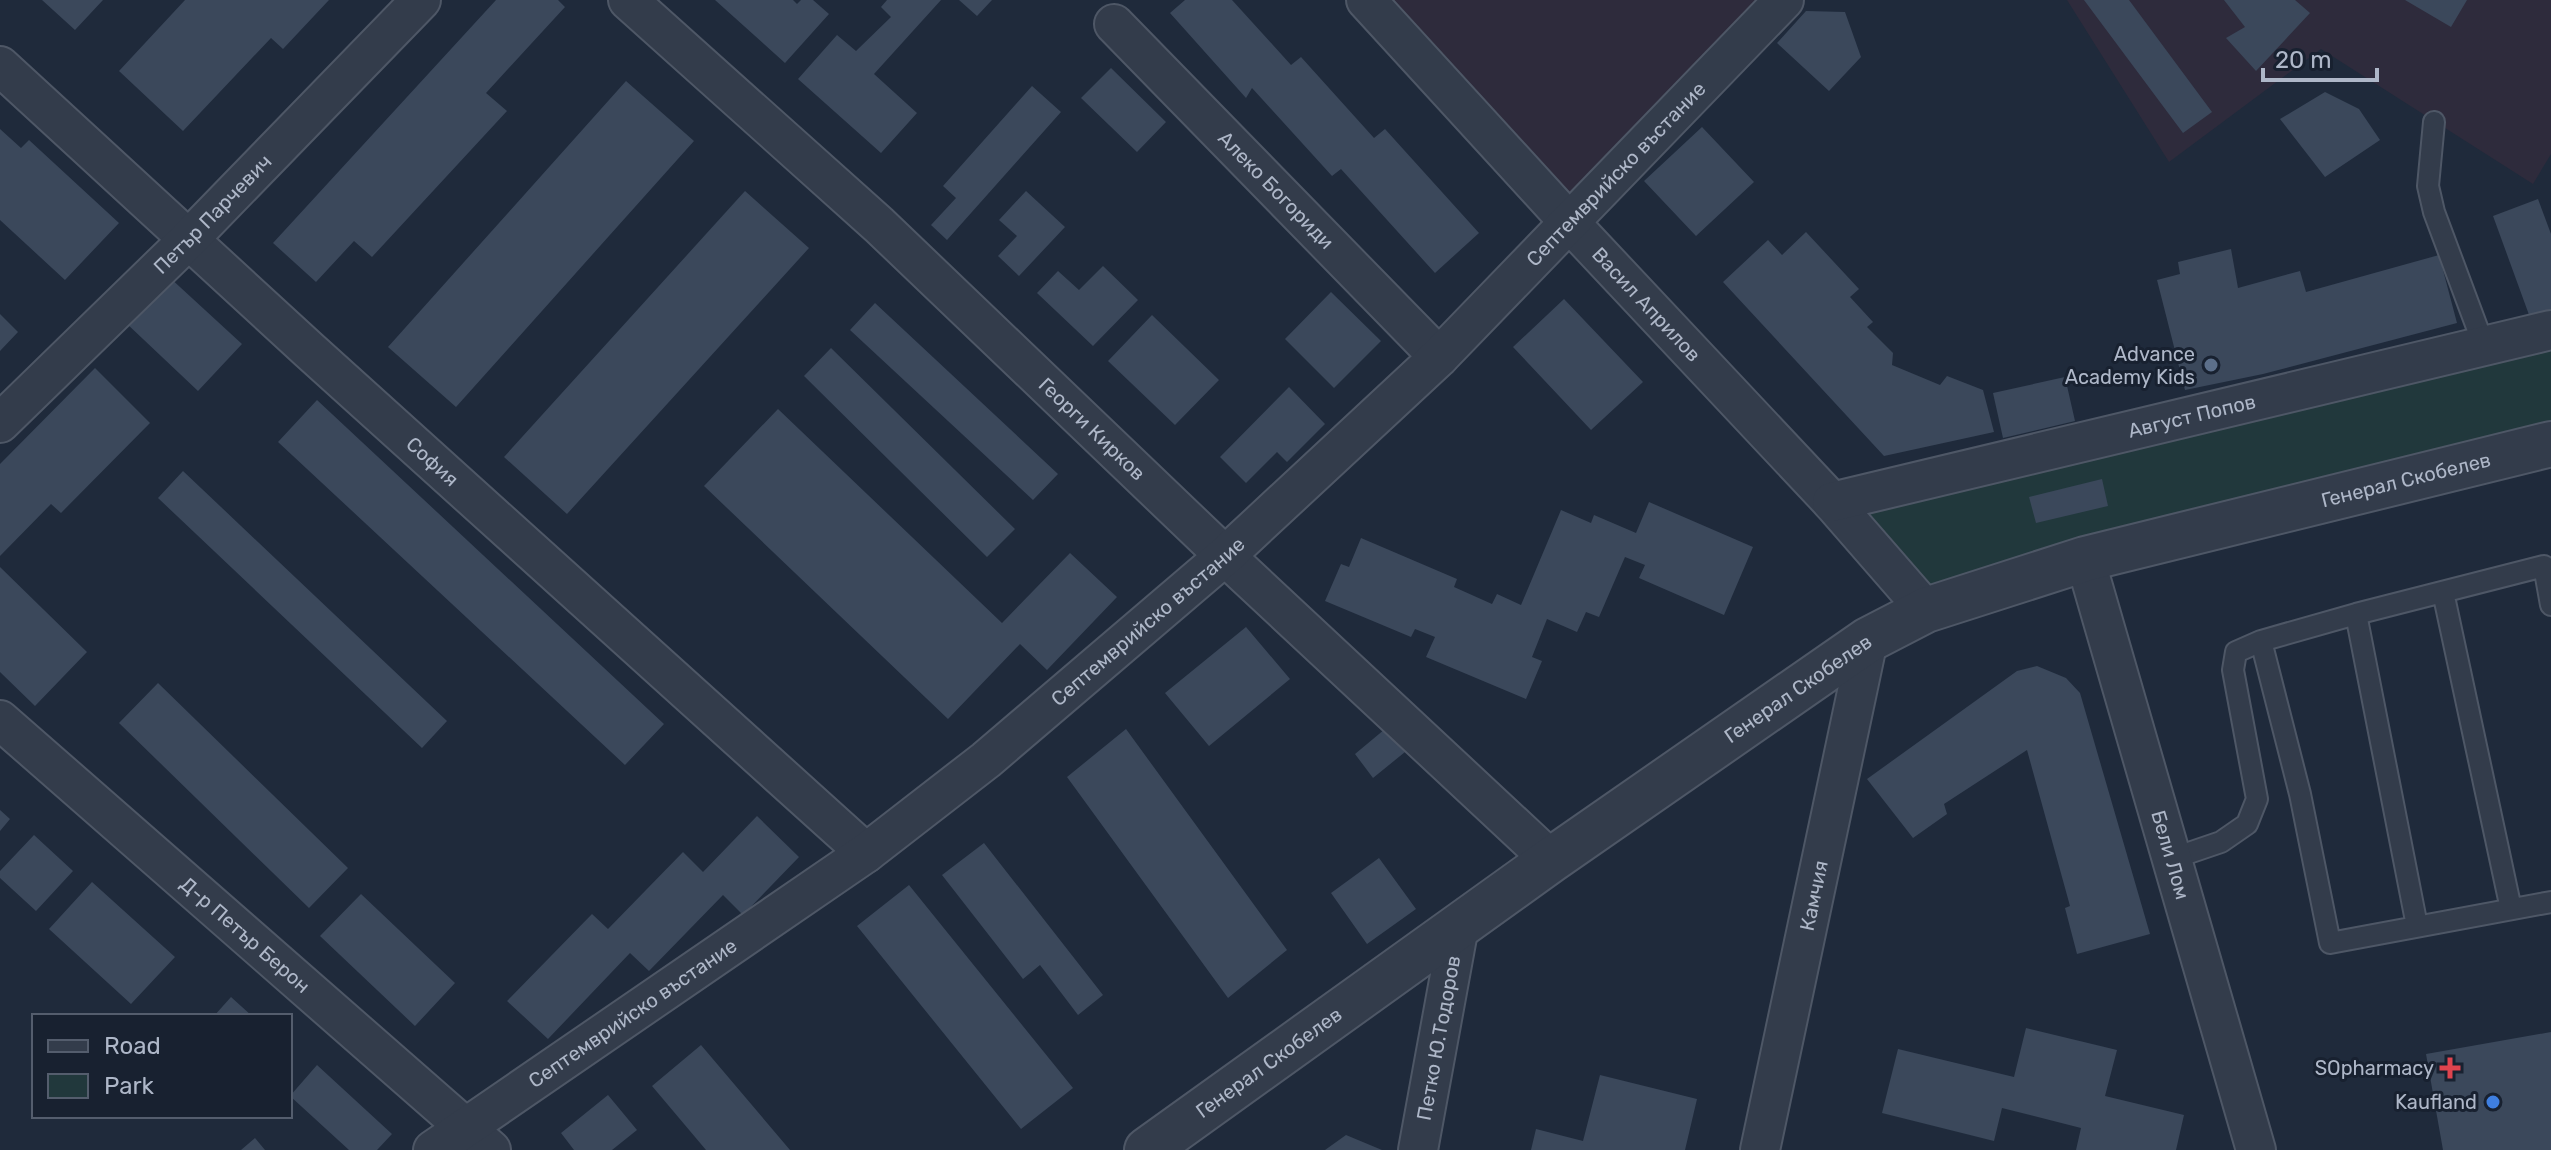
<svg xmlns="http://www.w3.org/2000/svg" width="2551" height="1150" viewBox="0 0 2551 1150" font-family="Rubik,sans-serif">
  <rect width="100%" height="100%" fill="#1f2a3b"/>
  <path fill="#2e2b3c" d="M1366,0H1784L1570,223Z
    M2067,0H2551V154L2533,184L2321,49L2169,162Z"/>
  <path fill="#21383c" d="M2551,330V444L1926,610L1832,502Z"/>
  <path fill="#3b485b" d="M42,0H103L75,30Z
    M185,0H329L283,49L271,38L183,131L119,71Z
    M496,0H558L565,7L486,93L507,111L372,257L354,241L316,282L273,243Z
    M715,0H793L797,4L801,0H813L829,14L785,63Z
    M887,0H941L874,74L917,113L881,153L798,79L837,35L856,51L891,17L881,7Z
    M959,0H992L977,16Z
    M1185,0H1232L1291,65L1301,57L1374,138L1385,129L1479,233L1435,273L1341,169L1332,176L1252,88L1246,98L1170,13Z
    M2084,0H2129L2212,112L2183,133Z
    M2224,0H2295L2310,13L2256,71L2226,38L2245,27Z
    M2405,0H2467L2451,27Z
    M1806,11L1845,12L1861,57L1829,91L1777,43Z
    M1111,68L1166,122L1137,152L1081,98Z
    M626,81L694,141L456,407L388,347Z
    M1032,86L1061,112L947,240L931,225L956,198L943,186Z
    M2325,92L2359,109L2380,140L2325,177L2280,119Z
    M1702,127L1754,182L1696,236L1644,181Z
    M0,129L21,148L29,140L119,223L65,280L0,220Z
    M745,191L809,248L567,514L504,457Z
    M1026,191L1065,227L1019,276L998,256L1017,236L999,220Z
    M2538,199L2551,234V316L2532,323L2493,216Z
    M1806,232L1859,289L1850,297L1873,322L1867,327L1893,353L1892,365L1940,385L1947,376L1983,390L1994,432L1884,456L1723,282L1768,240L1782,255Z
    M2231,249L2238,288L2300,271L2306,292L2439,255L2457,323L2263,374L2185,390L2157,280L2180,274L2178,262Z
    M1103,266L1138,300L1093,346L1037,293L1058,271L1079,290Z
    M168,276L242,344L198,391L125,322Z
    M1331,292L1381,341L1334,388L1285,339Z
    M1564,299L1643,382L1591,430L1513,347Z
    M875,303L1058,474L1033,500L850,330Z
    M0,314L18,332L0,351Z
    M1152,315L1219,380L1175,425L1108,361Z
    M831,348L1015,529L987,557L804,376Z
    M95,368L150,423L61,513L51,504L0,556V464Z
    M2065,377L2075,421L2003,438L1993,393Z
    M1289,387L1325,424L1287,462L1277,452L1246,483L1220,457Z
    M317,400L664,724L625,765L278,442Z
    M778,409L1002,623L1070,553L1117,597L1047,670L1020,644L948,719L704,486Z
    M183,471L447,721L422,748L158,498Z
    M2102,479L2108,506L2036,523L2029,497Z
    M1649,502L1753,547L1724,615L1639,578L1645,565L1625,557L1599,617L1586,612L1577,632L1547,619L1532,657L1542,661L1526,699L1426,657L1435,637L1415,629L1411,637L1325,601L1341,564L1349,567L1361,538L1457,579L1454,587L1492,604L1497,594L1521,605L1561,510L1591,523L1594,515L1636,533Z
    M0,567L87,652L35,706L0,672Z
    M1246,627L1290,679L1209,746L1165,693Z
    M2037,666L2066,678L2080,693L2150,934L2077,954L2065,908L2070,906L2027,750L1944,804L1947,814L1913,838L1867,779L2017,671Z
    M158,683L348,868L309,908L119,723Z
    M1126,729L1287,950L1228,998L1067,777Z
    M1385,729L1405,752L1373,778L1355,754Z
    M0,810L10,819L0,831Z
    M757,816L799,857L743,915L723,895L649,971L630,953L548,1039L507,1001L592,914L608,929L683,852L703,872Z
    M34,835L73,871L36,911L0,878V871Z
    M984,843L1103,995L1078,1015L1040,965L1023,979L942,875Z
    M1379,858L1416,909L1367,944L1331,893Z
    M92,882L175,957L131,1004L49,929Z
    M909,885L1073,1088L1021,1129L857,926Z
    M361,894L455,983L415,1026L320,936Z
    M231,997L252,1016H214Z
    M2026,1028L2117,1050L2105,1096L2184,1115L2176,1150H2076L2081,1128L2002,1108L1994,1141L1882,1113L1898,1049L2014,1077Z
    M2551,1032V1150H2443L2426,1054Z
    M701,1045L790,1150H706L652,1086Z
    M317,1065L392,1134L377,1150H349L290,1096Z
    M1600,1075L1697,1099L1685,1150H1531L1536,1129L1583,1141Z
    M608,1095L637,1130L612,1150H574L561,1133Z
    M1346,1135L1382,1150H1325Z
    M255,1138L265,1150H241Z"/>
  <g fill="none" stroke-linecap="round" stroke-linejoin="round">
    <defs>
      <path id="service" d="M2434,122L2428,186L2434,212L2484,346
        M2443,592L2511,909
        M2551,605L2544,566L2356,614L2261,641L2300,794L2330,943L2551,902
        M2356,614L2417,926
        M2174,858L2221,842L2247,824L2257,799L2233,670L2236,652L2261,641"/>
      <g id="minor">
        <path id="s1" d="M628,0L879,225L1225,556L1551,860"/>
        <path id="s2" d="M1366,0L1570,223L1832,502L1926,610"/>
        <path id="s3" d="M1114,24L1439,357"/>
        <path id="s4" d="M0,66L309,350L866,853"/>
        <path id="s5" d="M0,423L188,240L421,0"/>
        <path id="s6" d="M1832,502L2551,330"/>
        <path id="s7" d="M2085,559L2256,1150"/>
        <path id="s8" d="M0,720L491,1150"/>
        <path id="s9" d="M433,1150L866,853L986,760L1225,556L1439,357L1784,0"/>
        <path id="s10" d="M1418,1150L1459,926"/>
        <path id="s11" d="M1760,1150L1868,640"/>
      </g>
      <g id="tertiary">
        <path id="s12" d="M1147,1150L1551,860L1868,640L1926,610L2085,559L2551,444"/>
      </g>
    </defs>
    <use href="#service" stroke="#4e5766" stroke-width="24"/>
    <use href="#minor" stroke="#4e5766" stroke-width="42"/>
    <use href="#tertiary" stroke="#4e5766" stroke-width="48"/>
    <use href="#service" stroke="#333c4b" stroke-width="20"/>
    <use href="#minor" stroke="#333c4b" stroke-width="38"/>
    <use href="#tertiary" stroke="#333c4b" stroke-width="44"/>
  </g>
  <circle fill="#5c6f8a" stroke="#182130" stroke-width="3" cx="2211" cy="365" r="8"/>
  <path fill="#e0444e" stroke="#182130" stroke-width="3" d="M2446 1056h8v8h8v8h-8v8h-8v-8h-8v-8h8z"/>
  <circle fill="#3f7fe0" stroke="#182130" stroke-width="3" cx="2493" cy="1102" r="8"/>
  <g text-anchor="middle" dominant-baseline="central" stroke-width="6" stroke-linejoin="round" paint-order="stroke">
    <g font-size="20" fill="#aeb7c8" stroke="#182130">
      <text stroke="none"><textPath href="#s9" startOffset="1538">Септемврийско въстание</textPath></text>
      <text stroke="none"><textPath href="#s3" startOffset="232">Алеко Богориди</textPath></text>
      <text stroke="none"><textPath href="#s5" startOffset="298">Петър Парчевич</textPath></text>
      <text stroke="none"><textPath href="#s2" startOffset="414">Васил Априлов</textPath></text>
      <text stroke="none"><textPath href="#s6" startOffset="370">Август Попов</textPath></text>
      <text stroke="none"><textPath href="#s1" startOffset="632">Георги Кирков</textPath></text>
      <text stroke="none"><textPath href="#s4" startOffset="586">София</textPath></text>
      <text stroke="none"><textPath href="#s12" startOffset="1446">Генерал Скобелев</textPath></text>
      <text stroke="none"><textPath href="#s9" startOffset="890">Септемврийско въстание</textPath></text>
      <text stroke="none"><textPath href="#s12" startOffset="798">Генерал Скобелев</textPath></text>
      <text stroke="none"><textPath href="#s7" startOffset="308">Бели Лом</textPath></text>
      <text stroke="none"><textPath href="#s11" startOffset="260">Камчия</textPath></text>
      <text stroke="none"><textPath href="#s8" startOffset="326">Д-р Петър Берон</textPath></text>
      <text stroke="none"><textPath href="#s9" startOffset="242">Септемврийско въстание</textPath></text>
      <text stroke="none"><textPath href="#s10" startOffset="114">Петко Ю.Тодоров</textPath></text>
      <text stroke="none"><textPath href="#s12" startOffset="150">Генерал Скобелев</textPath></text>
    </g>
    <g font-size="20" fill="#aeb7c8" stroke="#182130" text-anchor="end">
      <text x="2195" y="354">Advance<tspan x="2195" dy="23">Academy Kids</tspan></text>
      <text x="2434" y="1068">SOpharmacy</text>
      <text x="2477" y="1102">Kaufland</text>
    </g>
  </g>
  <rect x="32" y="1014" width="260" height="104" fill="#182130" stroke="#545d6d" stroke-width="2"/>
  <rect x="48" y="1040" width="40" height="12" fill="#333c4b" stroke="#545d6d" stroke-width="2"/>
  <text x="104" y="1054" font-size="24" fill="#aeb7c8">Road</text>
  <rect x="48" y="1074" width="40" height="24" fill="#21383c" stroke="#545d6d" stroke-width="2"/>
  <text x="104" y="1094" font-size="24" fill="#aeb7c8">Park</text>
  <path d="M2263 68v12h114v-12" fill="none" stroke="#aeb7c8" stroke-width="4"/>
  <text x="2275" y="68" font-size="24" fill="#aeb7c8" stroke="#182130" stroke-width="6" paint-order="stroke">20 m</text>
</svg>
